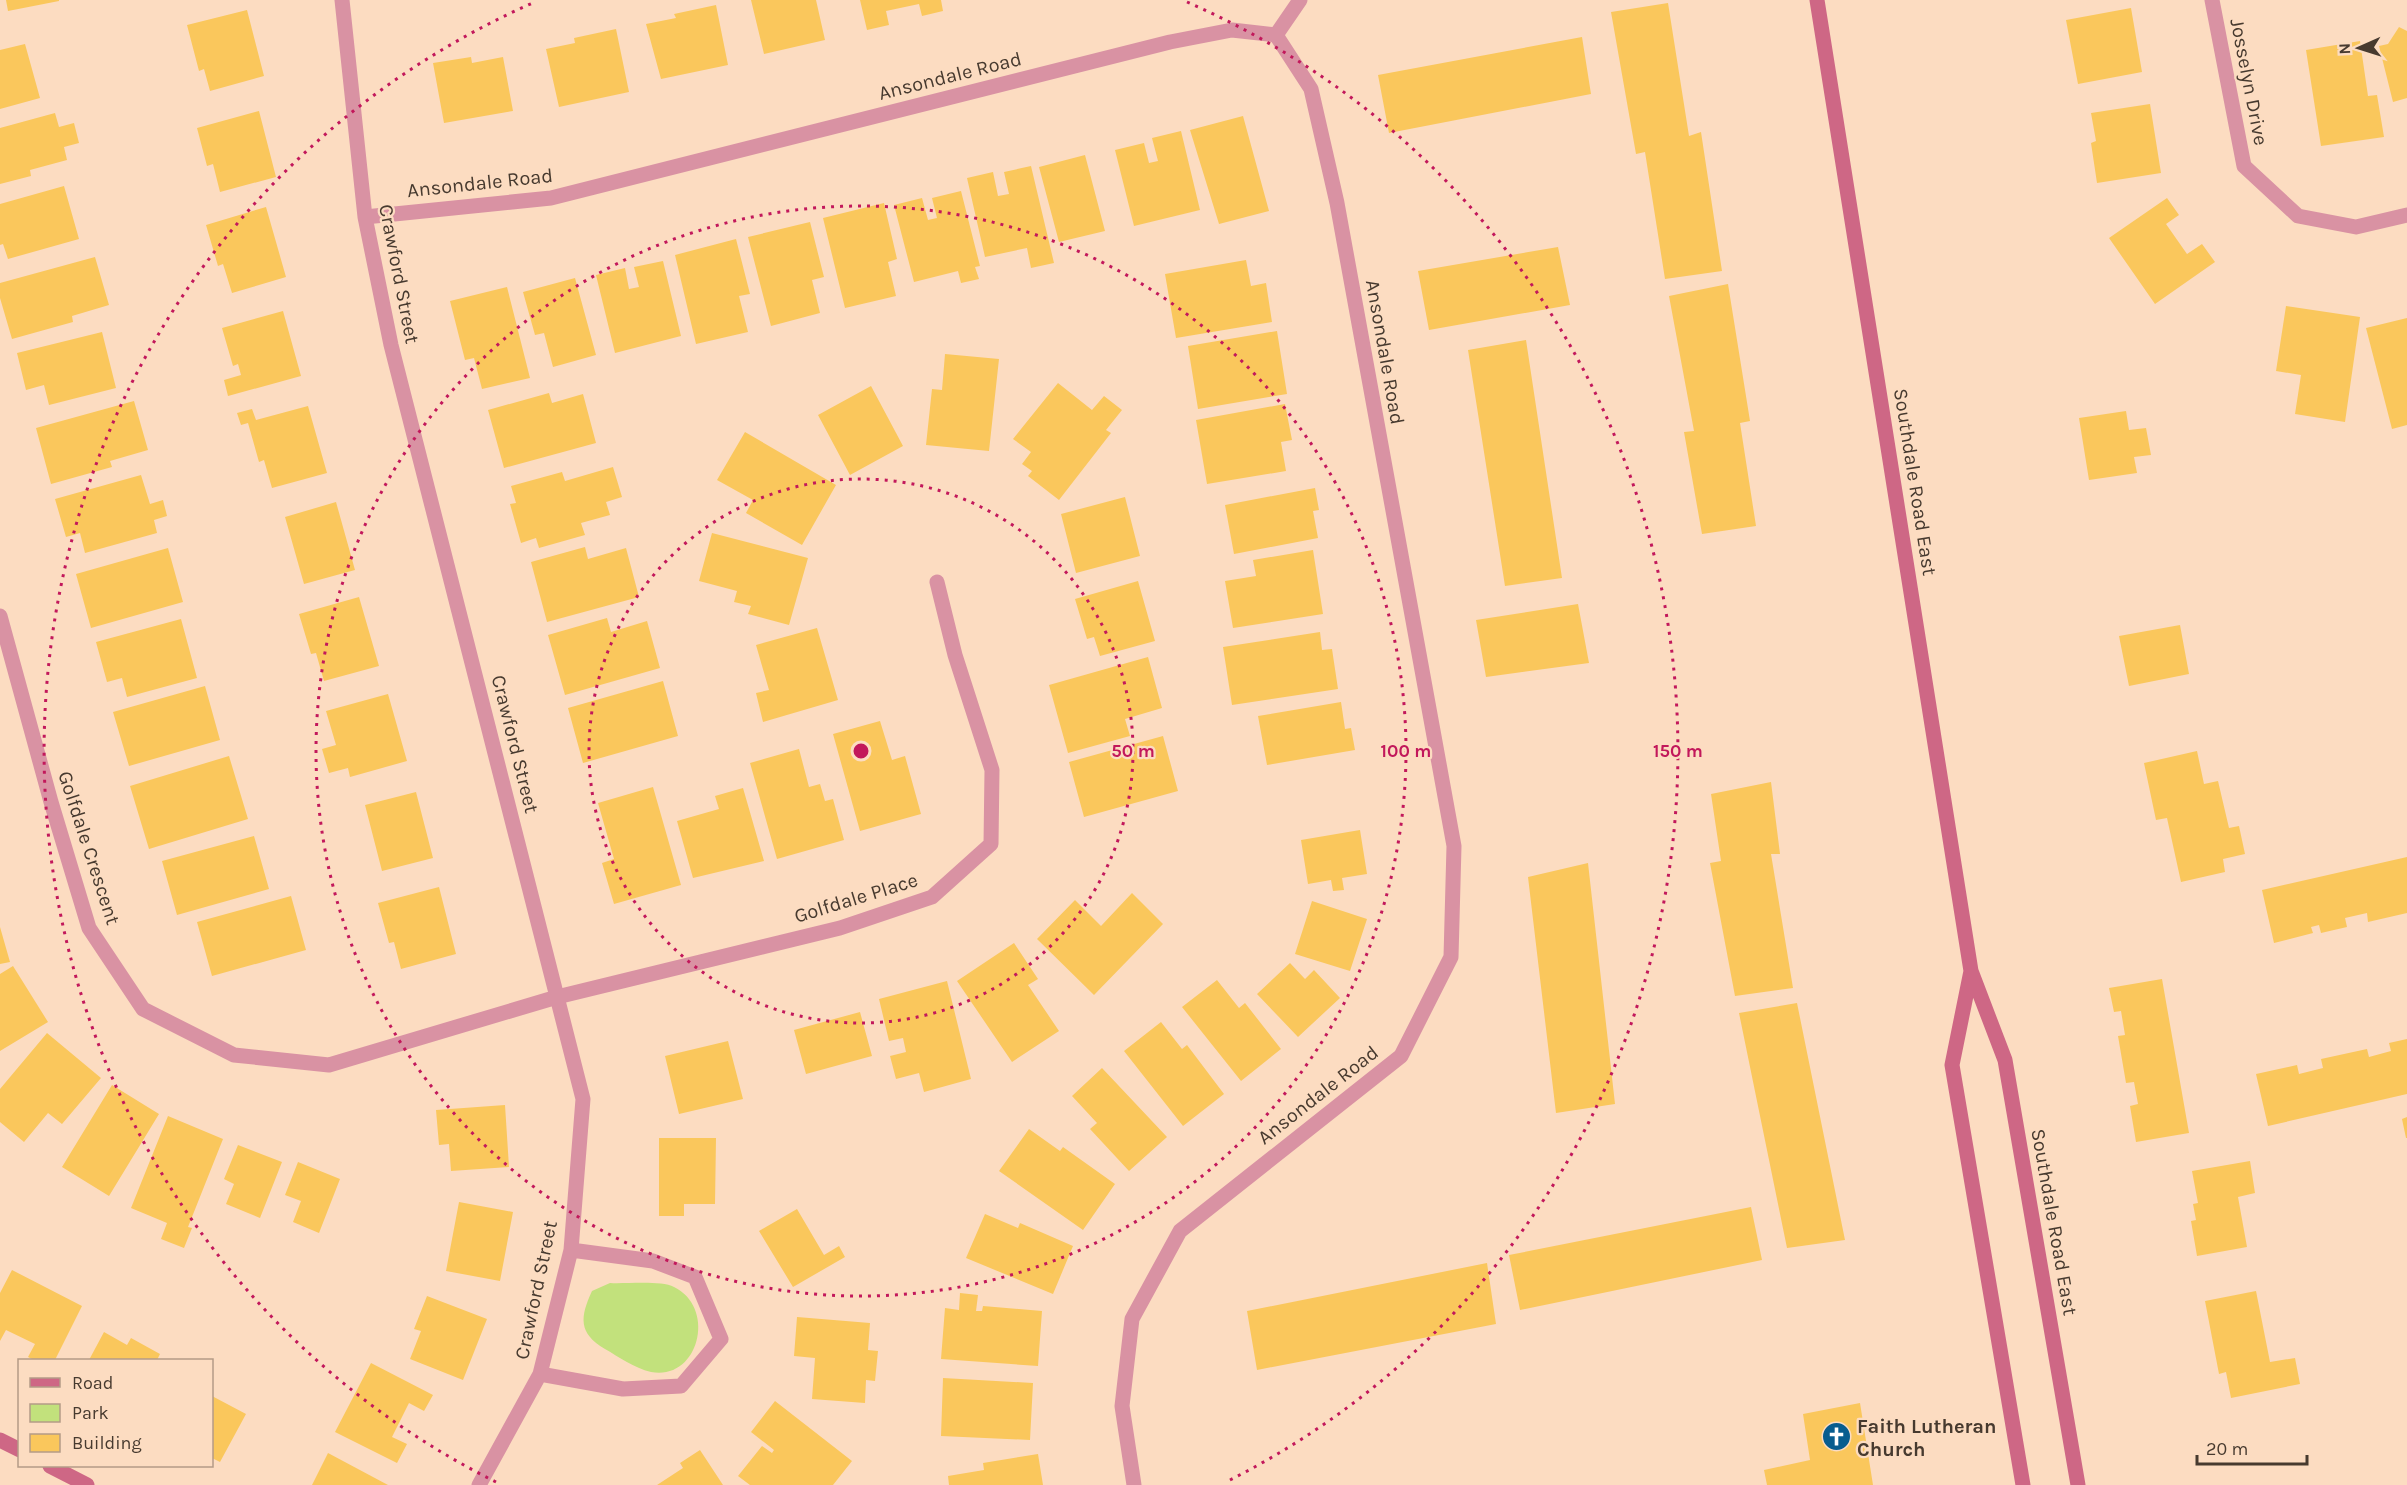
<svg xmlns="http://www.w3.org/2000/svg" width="2407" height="1485" viewBox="0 0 2407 1485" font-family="Karla,sans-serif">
  <rect width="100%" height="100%" fill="#fcdcc1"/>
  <path fill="#c2e17c" d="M610,1283C626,1284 661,1280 674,1287C717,1308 699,1381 651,1372C634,1368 619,1357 605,1349C578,1333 580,1317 592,1291Z"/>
  <path fill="#fac75c" d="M6,0H59V1L8,11Z
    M751,0H816L825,40L764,54Z
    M860,0H941L943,11L922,16L919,4L886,11L889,25L867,30Z
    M1668,3L1689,136L1701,132L1722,271L1665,279L1645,152L1636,154L1611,12Z
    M716,5L728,65L661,79L646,24L676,18L674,14Z
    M2131,8L2142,72L2078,84L2066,20Z
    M247,10L264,76L210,91L204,69L199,71L187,25Z
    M2399,27L2407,31V98L2393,102L2379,46L2388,44Z
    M616,29L629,92L559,107L546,49L575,43L574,38Z
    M1582,37L1591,94L1389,133L1378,75Z
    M2360,41L2368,96L2377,95L2384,137L2321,146L2306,50Z
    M25,44L40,98L0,109V50Z
    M471,57L472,63L503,57L513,111L444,123L433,63Z
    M2150,104L2161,173L2097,183L2091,143L2096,141L2091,113Z
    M259,111L276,177L220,192L213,164L207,166L197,128Z
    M55,113L59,127L74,123L79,143L64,147L67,160L30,170L31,176L0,184V128Z
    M1243,116L1269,211L1219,224L1190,130Z
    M1181,131L1200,210L1134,226L1115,150L1144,143L1149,163L1158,161L1152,138Z
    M1085,155L1105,231L1059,242L1039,167Z
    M1031,166L1054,263L1031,268L1027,248L985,257L967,178L993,172L998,196L1009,194L1004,172Z
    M64,186L79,239L8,259L3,244L0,245V204Z
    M961,191L980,266L975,267L979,279L961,283L958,271L914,282L894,205L922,198L928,220L937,218L932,198Z
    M2167,198L2179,215L2166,224L2187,254L2202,244L2215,262L2155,304L2109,238Z
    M884,203L897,259L888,262L896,296L845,308L823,218Z
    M266,207L286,277L232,293L223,264L218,266L206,225Z
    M810,222L824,277L812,280L820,313L771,326L748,237Z
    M736,239L750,294L739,296L748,332L696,344L675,255Z
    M1558,247L1570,305L1429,330L1418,271Z
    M95,257L109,305L72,316L73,322L12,339L0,298V283Z
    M1246,260L1251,286L1266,283L1272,322L1176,338L1165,274Z
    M663,261L681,336L615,353L596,275L625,268L629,289L639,287L634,267Z
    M575,278L596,355L553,367L544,333L535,335L523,292Z
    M1728,284L1750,421L1740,423L1756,526L1702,534L1684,432L1694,431L1669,296Z
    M507,287L530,378L482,389L474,358L465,360L450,301Z
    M2286,306L2360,317L2345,422L2295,414L2301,375L2276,371Z
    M283,311L301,376L228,396L224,380L241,375L238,364L233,366L222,328Z
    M2407,318V425L2392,429L2366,328Z
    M1277,331L1287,394L1198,409L1188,346Z
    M102,332L116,388L49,405L44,385L26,390L17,353Z
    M1526,340L1562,578L1505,586L1468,350Z
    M945,354L999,359L989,451L926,445L932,389L942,390Z
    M1058,383L1092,410L1104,396L1122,410L1106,430L1111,433L1059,500L1028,476L1032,471L1022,464L1031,452L1013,439Z
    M871,386L903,446L850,475L818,415Z
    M549,393L552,403L583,394L596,443L504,468L488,410Z
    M134,401L148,450L110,461L112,467L51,484L36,428Z
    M1285,404L1292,440L1281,442L1286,471L1207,484L1196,420Z
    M308,406L327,473L272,488L264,460L259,462L248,423L241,425L237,413L252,409L256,420Z
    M2126,411L2129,430L2146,428L2151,455L2134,457L2137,473L2089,480L2079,418Z
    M745,432L836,485L802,545L746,513L753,500L717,480Z
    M613,467L622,497L606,502L610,515L581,523L585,535L539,548L536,538L521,543L510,504L516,503L511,486L562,472L565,481Z
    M141,475L150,504L163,500L167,516L154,520L157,533L85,553L80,533L66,537L55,499Z
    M1315,488L1319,510L1313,511L1318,538L1234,554L1225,505Z
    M1125,497L1140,556L1076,573L1061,514Z
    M336,502L355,570L304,584L285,517Z
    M712,533L808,558L789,625L748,614L751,606L734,602L737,591L699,581Z
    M585,547L588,559L626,548L639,597L547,622L531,562Z
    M168,548L183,602L91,628L76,574Z
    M1313,550L1323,614L1233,628L1225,581L1256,576L1253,560Z
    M1138,581L1155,641L1100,656L1094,637L1087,639L1075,599Z
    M359,597L379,666L324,681L316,653L311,654L299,614Z
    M1578,604L1589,663L1486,677L1476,620Z
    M607,618L611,632L647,621L660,668L565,695L548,635Z
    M181,619L197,678L127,697L122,678L107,682L96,642Z
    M2180,625L2189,674L2129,686L2119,636Z
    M817,628L838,700L763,722L756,693L769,690L756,645Z
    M1320,632L1322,650L1332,649L1338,689L1232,705L1223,647Z
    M1148,657L1162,708L1125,719L1130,736L1068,753L1049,685Z
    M663,681L678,736L583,763L568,708Z
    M205,686L220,740L129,766L113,712Z
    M388,694L407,761L350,777L348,768L329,773L322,749L336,745L326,711Z
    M1341,702L1345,729L1351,728L1355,750L1267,765L1258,716Z
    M880,721L892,760L905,756L921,814L860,831L833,734Z
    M1163,736L1178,791L1084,817L1069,762Z
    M799,749L809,787L820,784L825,801L833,799L844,840L777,859L750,763Z
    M2197,751L2204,784L2218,781L2229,828L2239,826L2245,854L2223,859L2225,872L2181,882L2167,818L2156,820L2144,763Z
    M229,756L248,819L149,849L130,786Z
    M1771,782L1780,854H1771L1793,988L1735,996L1710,863L1721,861L1711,794Z
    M653,787L681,885L614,904L602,863L614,859L598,803Z
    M743,788L764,861L693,878L677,821L719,809L715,796Z
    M416,792L433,858L382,871L365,805Z
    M1360,830L1367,874L1342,878L1344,890L1333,891L1331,880L1308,884L1301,840Z
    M254,836L269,889L177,915L162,861Z
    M2407,857V913L2368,922L2367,913L2345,918L2347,927L2321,933L2319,925L2311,927L2313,933L2274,943L2262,890Z
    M1588,863L1615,1104L1556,1113L1528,877Z
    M439,887L456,954L401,969L394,942L389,943L378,903Z
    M1132,893L1163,924L1094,995L1037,939L1075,900L1101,926Z
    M291,896L306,950L212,976L197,922Z
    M1312,901L1367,919L1350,971L1295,954Z
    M0,927L10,962L0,964Z
    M1014,943L1038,979L1028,985L1059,1031L1012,1062L957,981Z
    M1290,963L1305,979L1314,970L1340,998L1298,1037L1257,994Z
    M13,966L48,1022L0,1051V974Z
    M2162,979L2189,1133L2136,1142L2130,1106L2138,1104L2134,1082L2126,1083L2118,1036L2125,1035L2121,1011L2114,1012L2109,988Z
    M1217,980L1239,1008L1245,1003L1281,1049L1241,1081L1182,1007Z
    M947,981L971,1079L924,1092L919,1073L896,1079L890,1056L906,1052L903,1038L889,1041L879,999Z
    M1797,1003L1845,1240L1787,1248L1739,1013Z
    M860,1012L872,1056L806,1074L794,1030Z
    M1161,1022L1182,1049L1187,1045L1224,1094L1183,1126L1124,1051Z
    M47,1033L101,1078L62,1124L48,1113L24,1142L0,1122V1089Z
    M2407,1039V1094L2268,1126L2256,1074L2297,1065L2299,1074L2323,1068L2321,1059L2367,1049L2369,1057L2391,1051L2389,1043Z
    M728,1041L743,1099L679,1114L665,1056Z
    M1102,1068L1167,1137L1129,1171L1090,1129L1097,1123L1072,1096Z
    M112,1085L159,1114L109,1196L62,1167Z
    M505,1105L509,1167L451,1171L449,1144L439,1145L436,1110Z
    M168,1116L223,1139L188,1227L192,1228L184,1248L161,1239L167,1223L131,1208Z
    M2407,1117V1138H2406L2402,1119Z
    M1029,1129L1060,1151L1063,1147L1115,1184L1083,1230L999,1171Z
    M659,1138H716L715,1204H684V1216H659Z
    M238,1145L282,1162L260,1218L226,1204L234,1184L224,1179Z
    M2250,1161L2255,1193L2238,1197L2247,1247L2197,1256L2191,1221L2196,1220L2193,1204L2198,1203L2192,1171Z
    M298,1162L340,1179L319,1233L293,1222L301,1201L285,1195Z
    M459,1202L513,1212L500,1281L446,1271Z
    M1751,1207L1762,1260L1520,1310L1509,1255Z
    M797,1209L824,1255L839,1246L845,1257L793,1287L759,1231Z
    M985,1214L1018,1228L1020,1223L1073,1246L1053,1294L966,1258Z
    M1487,1263L1496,1324L1257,1370L1247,1311Z
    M12,1270L82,1306L55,1360H34L28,1357L35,1344L6,1330L0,1341V1293Z
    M2256,1291L2270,1362L2295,1358L2300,1384L2231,1398L2226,1372L2219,1374L2205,1301Z
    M960,1293L978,1295L976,1311H982L983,1306L1042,1311L1038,1366L941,1359L945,1308L959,1310Z
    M427,1296L487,1319L463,1380L410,1359L421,1331L414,1329Z
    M797,1317L870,1323L868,1350L878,1351L875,1381L866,1380L865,1403L812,1399L815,1358L794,1356Z
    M104,1332L127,1345L131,1338L160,1354L157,1360H89Z
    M371,1363L433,1395L424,1411L409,1403L392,1437L407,1444L397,1463L335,1432Z
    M943,1378L1033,1383L1030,1440L941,1436Z
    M212,1396L246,1414L220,1462L212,1458Z
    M775,1401L852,1461L833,1485H750L738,1476L762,1446L772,1453L774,1450L751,1432Z
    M1860,1403L1873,1485H1767L1764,1470L1810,1460L1803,1414Z
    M700,1450L723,1485H657L683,1468L680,1463Z
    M328,1453L388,1485H312Z
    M1038,1454L1043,1485H949L948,1476L984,1470L983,1463Z"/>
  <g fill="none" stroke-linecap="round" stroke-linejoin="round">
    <path stroke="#d992a3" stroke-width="15" d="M342,0L365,217L391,345L583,1099L571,1250L540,1374L479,1485
      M2212,0L2244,166L2298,216L2356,227L2407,215
      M1276,35L1300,0
      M365,217L551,198L1170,42L1232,30L1276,35L1311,89L1337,203L1454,846L1451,957L1401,1056L1180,1231L1132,1319L1122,1406L1134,1485
      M0,616L51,802L89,928L143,1009L234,1055L329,1065L557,997L840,928L932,897L991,844L992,770L955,655L937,582
      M540,1374L623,1389L681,1386L721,1339L695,1277L653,1261L571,1250"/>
    <path stroke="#ce6785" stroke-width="15" d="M1817,0L1971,971L2005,1060L2078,1485
      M1971,971L1952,1065L2023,1485
      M0,1440L20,1450
      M50,1466L87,1485"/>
  </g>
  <g fill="none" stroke="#c2185b" stroke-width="3" stroke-dasharray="3 6">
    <circle cx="861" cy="751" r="272"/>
    <circle cx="861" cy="751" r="545"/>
    <path d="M496 1482A817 817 0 0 1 535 2M1187 2A817 817 0 0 1 1226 1482"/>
  </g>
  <defs>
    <symbol id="church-disc" viewBox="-11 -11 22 22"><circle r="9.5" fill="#085d8f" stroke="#fcdcc1"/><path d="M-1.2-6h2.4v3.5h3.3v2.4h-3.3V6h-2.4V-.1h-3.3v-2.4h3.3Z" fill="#fff"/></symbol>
  </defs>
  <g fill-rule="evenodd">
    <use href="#church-disc" x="1820" y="1420" width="33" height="33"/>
  </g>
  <g text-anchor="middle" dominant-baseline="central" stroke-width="4.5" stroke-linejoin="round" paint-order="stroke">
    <g font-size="20" fill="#473a2f" stroke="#fcdcc1">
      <text transform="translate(950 76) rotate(-14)">Ansondale Road</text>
      <text transform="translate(2249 82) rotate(79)">Josselyn Drive</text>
      <text transform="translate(480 183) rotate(-6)">Ansondale Road</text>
      <text transform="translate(399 274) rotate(79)">Crawford Street</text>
      <text transform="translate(1385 352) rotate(80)">Ansondale Road</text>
      <text transform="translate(1915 482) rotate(81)">Southdale Road East</text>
      <text transform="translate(515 744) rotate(76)">Crawford Street</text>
      <text transform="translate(89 848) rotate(72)">Golfdale Crescent</text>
      <text transform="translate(856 898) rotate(-17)">Golfdale Place</text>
      <text transform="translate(1318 1095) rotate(-38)">Ansondale Road</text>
      <text transform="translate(2054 1222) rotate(80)">Southdale Road East</text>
      <text transform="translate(536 1290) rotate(-78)">Crawford Street</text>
    </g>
    <g font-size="20" font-weight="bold" fill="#473a2f" stroke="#fcdcc1" text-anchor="start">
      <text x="1857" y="1426">Faith Lutheran<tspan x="1857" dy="23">Church</tspan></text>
    </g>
  </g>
  <circle cx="861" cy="751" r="9" fill="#c2185b" stroke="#fcdcc1" stroke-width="3"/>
  <g font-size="18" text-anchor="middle" font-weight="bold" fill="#c2185b" stroke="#fcdcc1" stroke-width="4.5" stroke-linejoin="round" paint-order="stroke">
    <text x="1133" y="757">50 m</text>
    <text x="1406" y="757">100 m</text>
    <text x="1678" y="757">150 m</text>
  </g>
  <rect x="18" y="1359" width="195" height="108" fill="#fcdcc1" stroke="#b49b87" stroke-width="1.5"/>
  <rect x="30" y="1378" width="30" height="9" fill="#ce6785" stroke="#b49b87" stroke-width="1.5"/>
  <text x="72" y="1389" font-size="18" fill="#473a2f">Road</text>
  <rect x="30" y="1404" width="30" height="18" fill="#c2e17c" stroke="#b49b87" stroke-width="1.5"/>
  <text x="72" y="1419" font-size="18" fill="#473a2f">Park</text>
  <rect x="30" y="1434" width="30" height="18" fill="#fac75c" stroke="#b49b87" stroke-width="1.5"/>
  <text x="72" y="1449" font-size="18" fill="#473a2f">Building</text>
  <g transform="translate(2359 48) rotate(267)" stroke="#fcdcc1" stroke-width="4.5" paint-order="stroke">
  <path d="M0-4.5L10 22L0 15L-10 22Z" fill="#473a2f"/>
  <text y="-9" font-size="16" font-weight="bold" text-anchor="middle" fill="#473a2f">N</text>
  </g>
  <path d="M2197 1455v9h110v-9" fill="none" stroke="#473a2f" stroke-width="3"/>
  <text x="2206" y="1455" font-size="18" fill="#473a2f" stroke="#fcdcc1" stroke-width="4.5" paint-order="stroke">20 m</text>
</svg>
